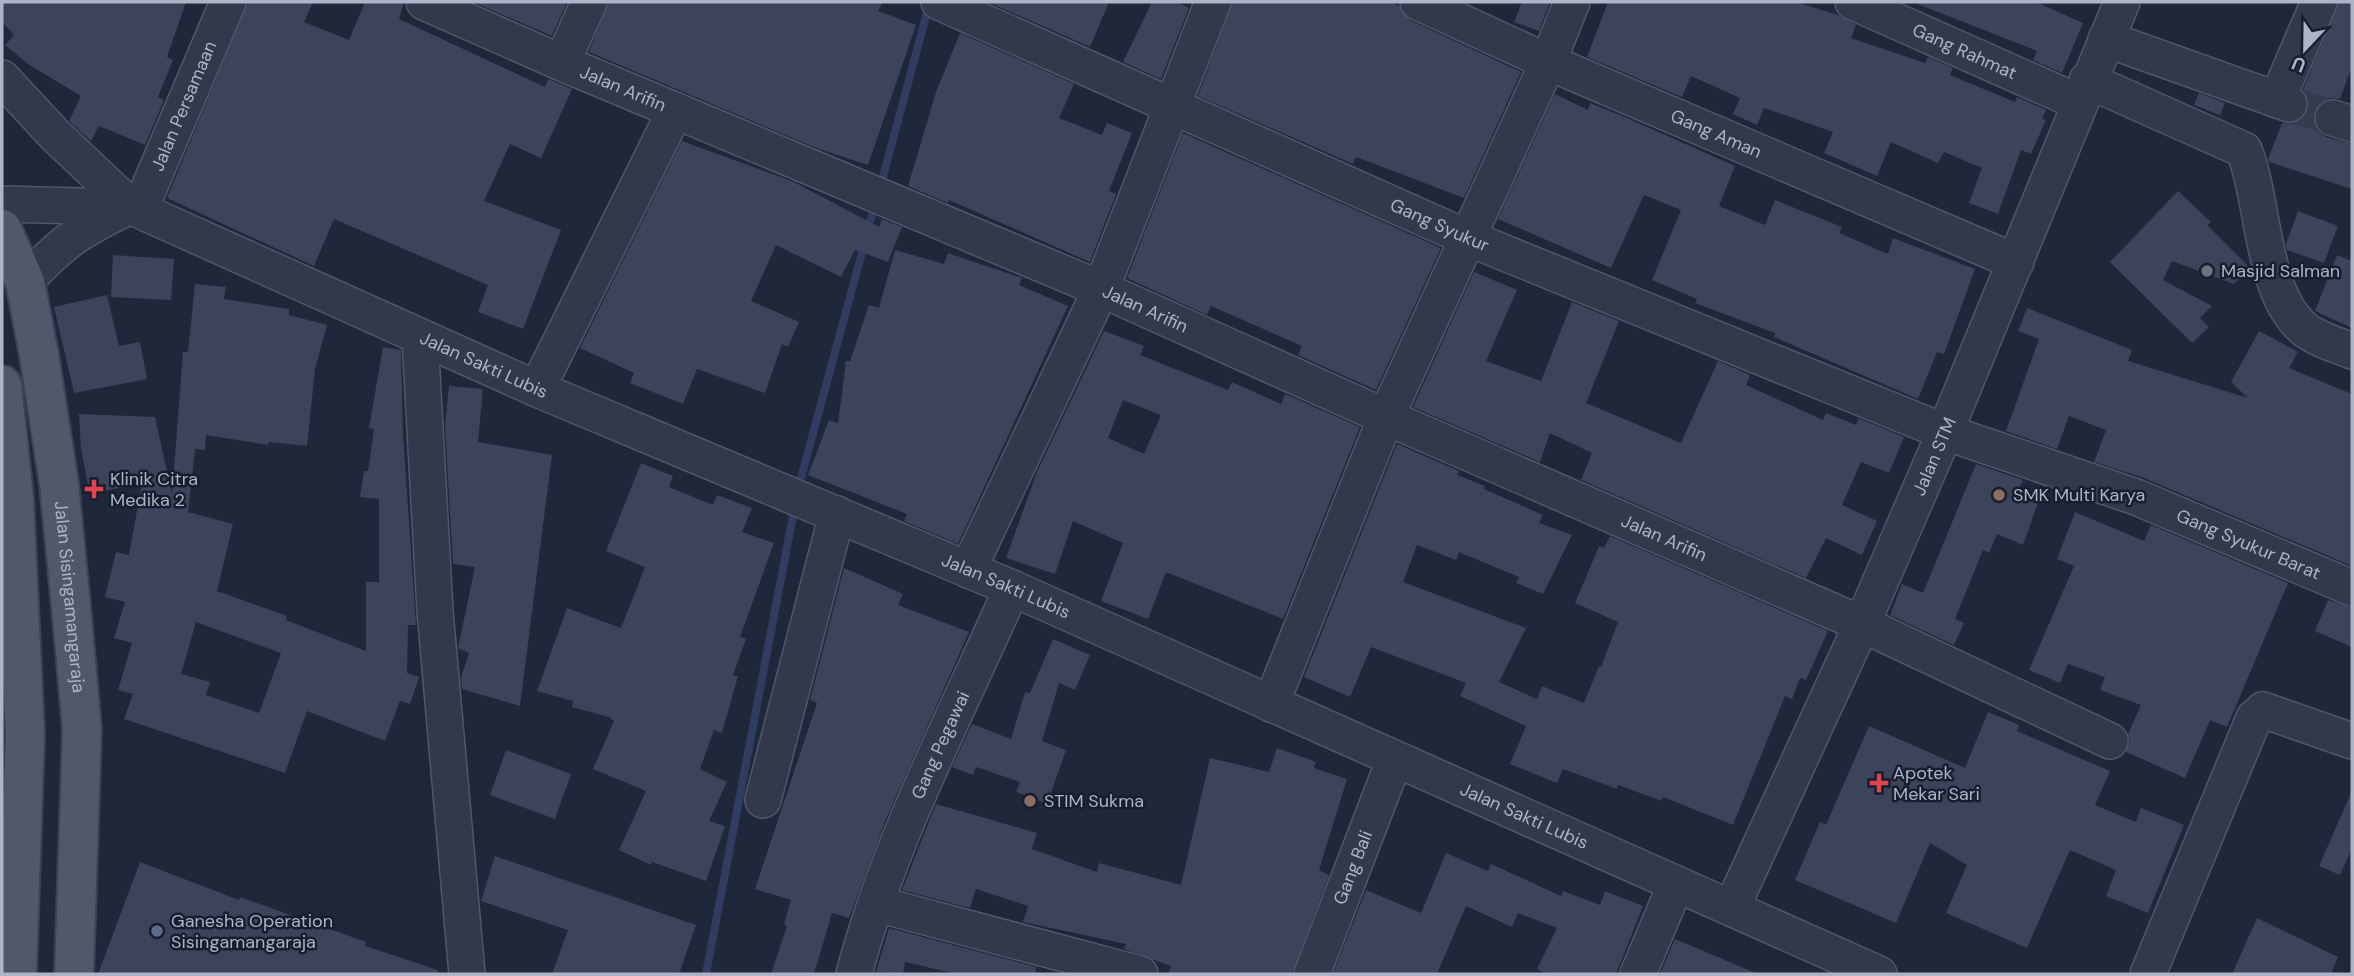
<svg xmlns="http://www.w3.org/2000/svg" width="2354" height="976" viewBox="0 0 2354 976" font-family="'DM Sans',sans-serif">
  <rect width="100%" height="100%" fill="#1f273a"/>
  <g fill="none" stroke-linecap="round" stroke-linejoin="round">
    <path stroke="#303c61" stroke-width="8" d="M880,188L929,5
      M867,232L875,204
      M798,489L864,245
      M706,974L795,505"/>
  </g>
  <path fill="#3b445a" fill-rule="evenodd" d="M2,2H186L167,57L173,60L158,97L164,100L145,145L99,126L91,141L69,121L81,96L28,64L5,45L14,35L2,22Z
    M248,2H313L304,22L349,40L365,2H404L399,19L545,87L548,79L572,89L541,158L510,144L484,201L561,230L523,329L478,312L488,285L334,219L314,266L167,198Z
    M473,2H567L552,36Z
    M609,2H883L878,11L916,25L868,165L816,148L589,52Z
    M988,2H1109L1090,47Z
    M1152,2H1177L1189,8L1161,79L1123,62Z
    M1233,2H1390L1399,6L1410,20L1521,72L1464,198L1356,157L1353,164L1198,96Z
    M1522,2H1550L1539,31L1514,22Z
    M1608,2H1796L1838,15L1856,25L1851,38L1925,63L1928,57L1953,68L1950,75L2015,102L2017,97L2046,110L2042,119L2046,120L2031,154L2021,150L1998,214L1969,203L1982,168L1944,152L1938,163L1891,142L1877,176L1824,153L1833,132L1764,108L1757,125L1733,114L1740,98L1691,76L1682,97L1587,57Z
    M2036,2L2083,23L2062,73L2033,60L2037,51L1915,3Z
    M2339,2H2352V66L2340,99L2329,98L2320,103L2314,111L2313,122L2318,131L2326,137L2352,144V189L2269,162L2268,159L2282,123L2293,124L2308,111L2309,100L2303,90Z
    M960,33L1074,84L1059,118L1102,135L1107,123L1132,133L1109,191L1116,194L1090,262L949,200L948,203L908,186L936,92Z
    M2199,93L2225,103L2220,115L2194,105Z
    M1555,94L1588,110L1590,103L1627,118L1735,166L1719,206L1765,225L1775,200L1842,227L1839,233L1888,254L1893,238L1975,269L1944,354L1937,352L1918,399L1774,337L1775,333L1695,303L1697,299L1652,280L1681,210L1644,195L1611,268L1498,219Z
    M1183,133L1441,248L1376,390L1298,355L1302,346L1211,306L1207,315L1127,278Z
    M682,141L794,182L879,227L882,219L902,227L888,262L855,250L841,277L776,245L751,301L799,322L788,347L782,344L765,393L697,369L683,404L630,383L634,373L580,348Z
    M2178,191L2211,222L2207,225L2250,268L2234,284L2172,261L2163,280L2212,306L2200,318L2209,327L2192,343L2110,262Z
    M2298,211L2338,226L2324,263L2287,250L2286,244Z
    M895,250L944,264L948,253L1022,278L1019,285L1068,306L958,544L904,521L907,514L808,475L829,420L838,423L846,361H850L869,305L879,308Z
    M113,255L174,259L171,300L111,297Z
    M2337,255L2352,261V328L2315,311Z
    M1474,272L1517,290L1486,361L1541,381L1572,302L1619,321L1586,403L1681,443L1718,361L1750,375L1746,385L1823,420L1826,413L1856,425L1858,418L1904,437L1889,473L1861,462L1842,505L1877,521L1862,555L1826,538L1806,578L1581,480L1592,453L1550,433L1540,462L1413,407Z
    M195,284L226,287L224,299L289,309V315L327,325L315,369L307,446L269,442L268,445L206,435L205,450L195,449L188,512L233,524L217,591L287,616L286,620L366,651V582H379V499L360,497L364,471H368L374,429L369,428L383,347L401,350L403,433L416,625H408L407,673L419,677L410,704L400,701L385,741L307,711L285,773L124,719L133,694L118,690L132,643L114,638L125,602L105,597L116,552L129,555L142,483L90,494L81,449L79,414L155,417L172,494L183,352H188ZM196,622L281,653L259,713L206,695L210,682L181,674Z
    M107,295L119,346L140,342L147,379L74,393L54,307Z
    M2027,308L2132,350L2128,361L2248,398L2231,382L2259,331L2298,352L2289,368L2352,394V566L2144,478L2094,462L2106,430L2069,416L2057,449L2006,431L2039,339L2018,331Z
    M1104,331L1144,346L1140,355L1228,390L1232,382L1281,404L1285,394L1360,427L1283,619L1166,572L1148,619L1101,601L1123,543L1073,521L1055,574L1006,558L1037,472ZM1123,400L1161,415L1144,454L1108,438Z
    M449,386L483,389L478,442L552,455L520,706L462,689L461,677L469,653L458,648L475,567L453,564L445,426Z
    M1397,444L1459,471L1457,475L1485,486L1484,489L1543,515L1539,523L1572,535L1543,594L1516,583L1519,577L1459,552L1456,560L1417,545L1403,582L1526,628L1499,682L1537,699L1542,686L1584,703L1599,666L1601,667L1618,622L1575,603L1599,546L1604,548L1610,536L1828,631L1806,680L1800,678L1792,699L1785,696L1733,825L1663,797L1662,801L1618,785L1617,789L1563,769L1557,783L1510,764L1526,726L1460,696L1466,683L1371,647L1350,697L1304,677Z
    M641,463L673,476L669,487L713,505L717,495L752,508L742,532L774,543L740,637L746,639L733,675L738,676L722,733L714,730L700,769L727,782L709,821L725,826L706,881L652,862L651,865L619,850L646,791L593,769L614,721L609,717L572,707L573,701L537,691L567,608L621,628L645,567L606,551Z
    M1976,464L2023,480L2019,488L2040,497L2023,545L1997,534L1989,553L1983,550L1955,619L1964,623L1954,645L1890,615L1902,584L1923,593Z
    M2075,512L2144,541L2151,525L2288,583L2227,727L2210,720L2185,778L2126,752L2130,740L2128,734L2141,705L2100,690L2105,677L2068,664L2060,683L2029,670L2074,566L2057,559Z
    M844,568L903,594L898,605L969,632L886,819L849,918L832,913L814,974H771L787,926L784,924L791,900L755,889L817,703L810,700Z
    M2328,600L2352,608V647L2315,631Z
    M1053,639L1090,655L1075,690L1059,683L1042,741L1066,750L1047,804L1016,792L1020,782L976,767L973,775L952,767L972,724L1011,739L1025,692L1030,693Z
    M1988,712L2019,725L2017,731L2110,771L2095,805L2136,822L2141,808L2184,825L2148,913L2106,896L2116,870L2070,850L2027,948L1946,913L1967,865L1930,843L1896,923L1795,880L1820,822L1826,825L1869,726L1965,768Z
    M1277,748L1316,762L1314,768L1347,779L1319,870L1329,875L1292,974H1168L1171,966L1124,949L1126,944L1023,922L1028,906L976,889L970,908L902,890L936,804L1037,833L1032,849L1097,872L1099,863L1181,885L1210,758L1269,772Z
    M506,750L571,774L555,819L490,795Z
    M2352,791V848L2340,875L2319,866Z
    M1446,853L1488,871L1491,864L1561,896L1563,891L1600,905L1605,891L1643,906L1616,974H1549L1537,969L1557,928L1518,913L1512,927L1466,906L1437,974H1333L1366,890L1421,913Z
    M495,856L696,925L679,974H552L568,930L481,901Z
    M140,862L239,900L240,897L366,942L365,946L438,970V974H98Z
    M2257,918L2338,957L2331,974H2232Z
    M889,928L1036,967L1035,974H957L905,962L903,974L876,972Z
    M1675,939L1758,974H1660Z"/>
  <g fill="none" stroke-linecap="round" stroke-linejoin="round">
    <path stroke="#343c4f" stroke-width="35" stroke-dasharray="35 18" stroke-linecap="butt" d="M2289,104L2333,118"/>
    <defs>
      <g id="minor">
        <path id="s1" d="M424,2L562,63L1101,289L1386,417L1862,624L2110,741"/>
        <path id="s2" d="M939,2L1468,238L1945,432L2136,497L2352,588"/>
        <path id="s3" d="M1418,2L1548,62L2016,262"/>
        <path id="s4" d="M1853,2L2078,102"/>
        <path d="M2106,39L2289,104"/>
        <path d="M562,63L589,2"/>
        <path id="s5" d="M2,78L55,135L130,206L537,389L1012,588L1879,974"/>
        <path d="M2087,80L2244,150C2265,203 2260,289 2303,328C2316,339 2337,345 2352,351"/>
        <path d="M2277,100L2319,2"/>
        <path d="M2333,118L2352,124"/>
        <path d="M2,204L120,207"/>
        <path id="s6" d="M140,209L228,2"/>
        <path d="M25,282C63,241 80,230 130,206"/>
        <path d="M420,337L435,611L467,974"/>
        <path d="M537,389L675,111"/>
        <path d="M968,570L1101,289L1213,2"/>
        <path d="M1271,704L1386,417L1548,62L1572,2"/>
        <path d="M763,800L837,514"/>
        <path d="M877,904L1140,974"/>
        <path id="s7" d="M1732,907L1862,624L1945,432L2122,2"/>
        <path id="s8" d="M854,974C889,841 956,715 1012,588"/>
        <path id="s9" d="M1312,974L1394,761"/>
        <path d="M1638,974L1676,884"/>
        <path d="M2148,974L2254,718L2263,710L2352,741"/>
      </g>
      <g id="major">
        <path id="s10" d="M2,229L25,282L39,355L59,484L71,606L82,729L74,974"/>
        <path d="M2,385L14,498L25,734L17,974"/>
      </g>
    </defs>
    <use href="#minor" stroke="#515668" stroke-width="38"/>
    <use href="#major" stroke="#3d4254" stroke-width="42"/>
    <use href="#minor" stroke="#33394a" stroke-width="35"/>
    <use href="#major" stroke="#51586b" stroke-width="38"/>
  </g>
  <circle fill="#6b7280" stroke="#191e2f" stroke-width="2.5" cx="2207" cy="271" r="7"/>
  <g fill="#e0444e" stroke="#191e2f" stroke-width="2.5">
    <path d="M90.5 478.5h7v7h7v7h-7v7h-7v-7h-7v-7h7z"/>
    <path d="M1875.5 772.5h7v7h7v7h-7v7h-7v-7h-7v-7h7z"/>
  </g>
  <g fill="#8d6e63" stroke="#191e2f" stroke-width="2.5">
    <circle cx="1999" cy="495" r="7"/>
    <circle cx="1030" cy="801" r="7"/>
  </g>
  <circle fill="#5c6f8a" stroke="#191e2f" stroke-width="2.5" cx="157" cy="931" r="7"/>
  <g text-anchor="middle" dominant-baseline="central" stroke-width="5" stroke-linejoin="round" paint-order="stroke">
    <g font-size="18" fill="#aeb3c7" stroke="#191e2f">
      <text stroke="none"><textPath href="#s4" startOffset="122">Gang Rahmat</textPath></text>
      <text stroke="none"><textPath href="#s1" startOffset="217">Jalan Arifin</textPath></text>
      <text stroke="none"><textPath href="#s6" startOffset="112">Jalan Persamaan</textPath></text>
      <text stroke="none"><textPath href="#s3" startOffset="326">Gang Aman</textPath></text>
      <text stroke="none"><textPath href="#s2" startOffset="548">Gang Syukur</textPath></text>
      <text stroke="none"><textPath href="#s1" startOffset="784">Jalan Arifin</textPath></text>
      <text stroke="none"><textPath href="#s5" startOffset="569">Jalan Sakti Lubis</textPath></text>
      <text stroke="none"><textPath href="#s7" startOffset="494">Jalan STM</textPath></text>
      <text stroke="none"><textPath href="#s1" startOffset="1351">Jalan Arifin</textPath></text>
      <text stroke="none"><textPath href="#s2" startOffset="1418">Gang Syukur Barat</textPath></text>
      <text stroke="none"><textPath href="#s5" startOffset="1136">Jalan Sakti Lubis</textPath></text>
      <text stroke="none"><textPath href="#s10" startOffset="376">Jalan Sisingamangaraja</textPath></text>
      <text stroke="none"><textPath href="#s8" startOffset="245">Gang Pegawai</textPath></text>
      <text stroke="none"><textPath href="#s5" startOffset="1703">Jalan Sakti Lubis</textPath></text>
      <text stroke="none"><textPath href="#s9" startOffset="114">Gang Bali</textPath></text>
    </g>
    <g font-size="18" fill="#aeb3c7" stroke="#191e2f" text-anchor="start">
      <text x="2221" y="271">Masjid Salman</text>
      <text x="110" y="479">Klinik Citra<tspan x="110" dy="21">Medika 2</tspan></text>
      <text x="2013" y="495">SMK Multi Karya</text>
      <text x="1893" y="773">Apotek<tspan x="1893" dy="21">Mekar Sari</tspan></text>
      <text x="1044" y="801">STIM Sukma</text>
      <text x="171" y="921">Ganesha Operation<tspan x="171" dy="21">Sisingamangaraja</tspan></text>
    </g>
  </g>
  <rect width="2354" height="976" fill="none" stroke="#aeb3c7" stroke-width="7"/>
  <g transform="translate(2305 49) rotate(202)" stroke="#191e2f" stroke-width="5" paint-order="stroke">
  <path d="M0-5L12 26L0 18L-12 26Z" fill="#aeb3c7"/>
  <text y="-10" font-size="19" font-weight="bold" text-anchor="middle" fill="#aeb3c7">U</text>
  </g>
</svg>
